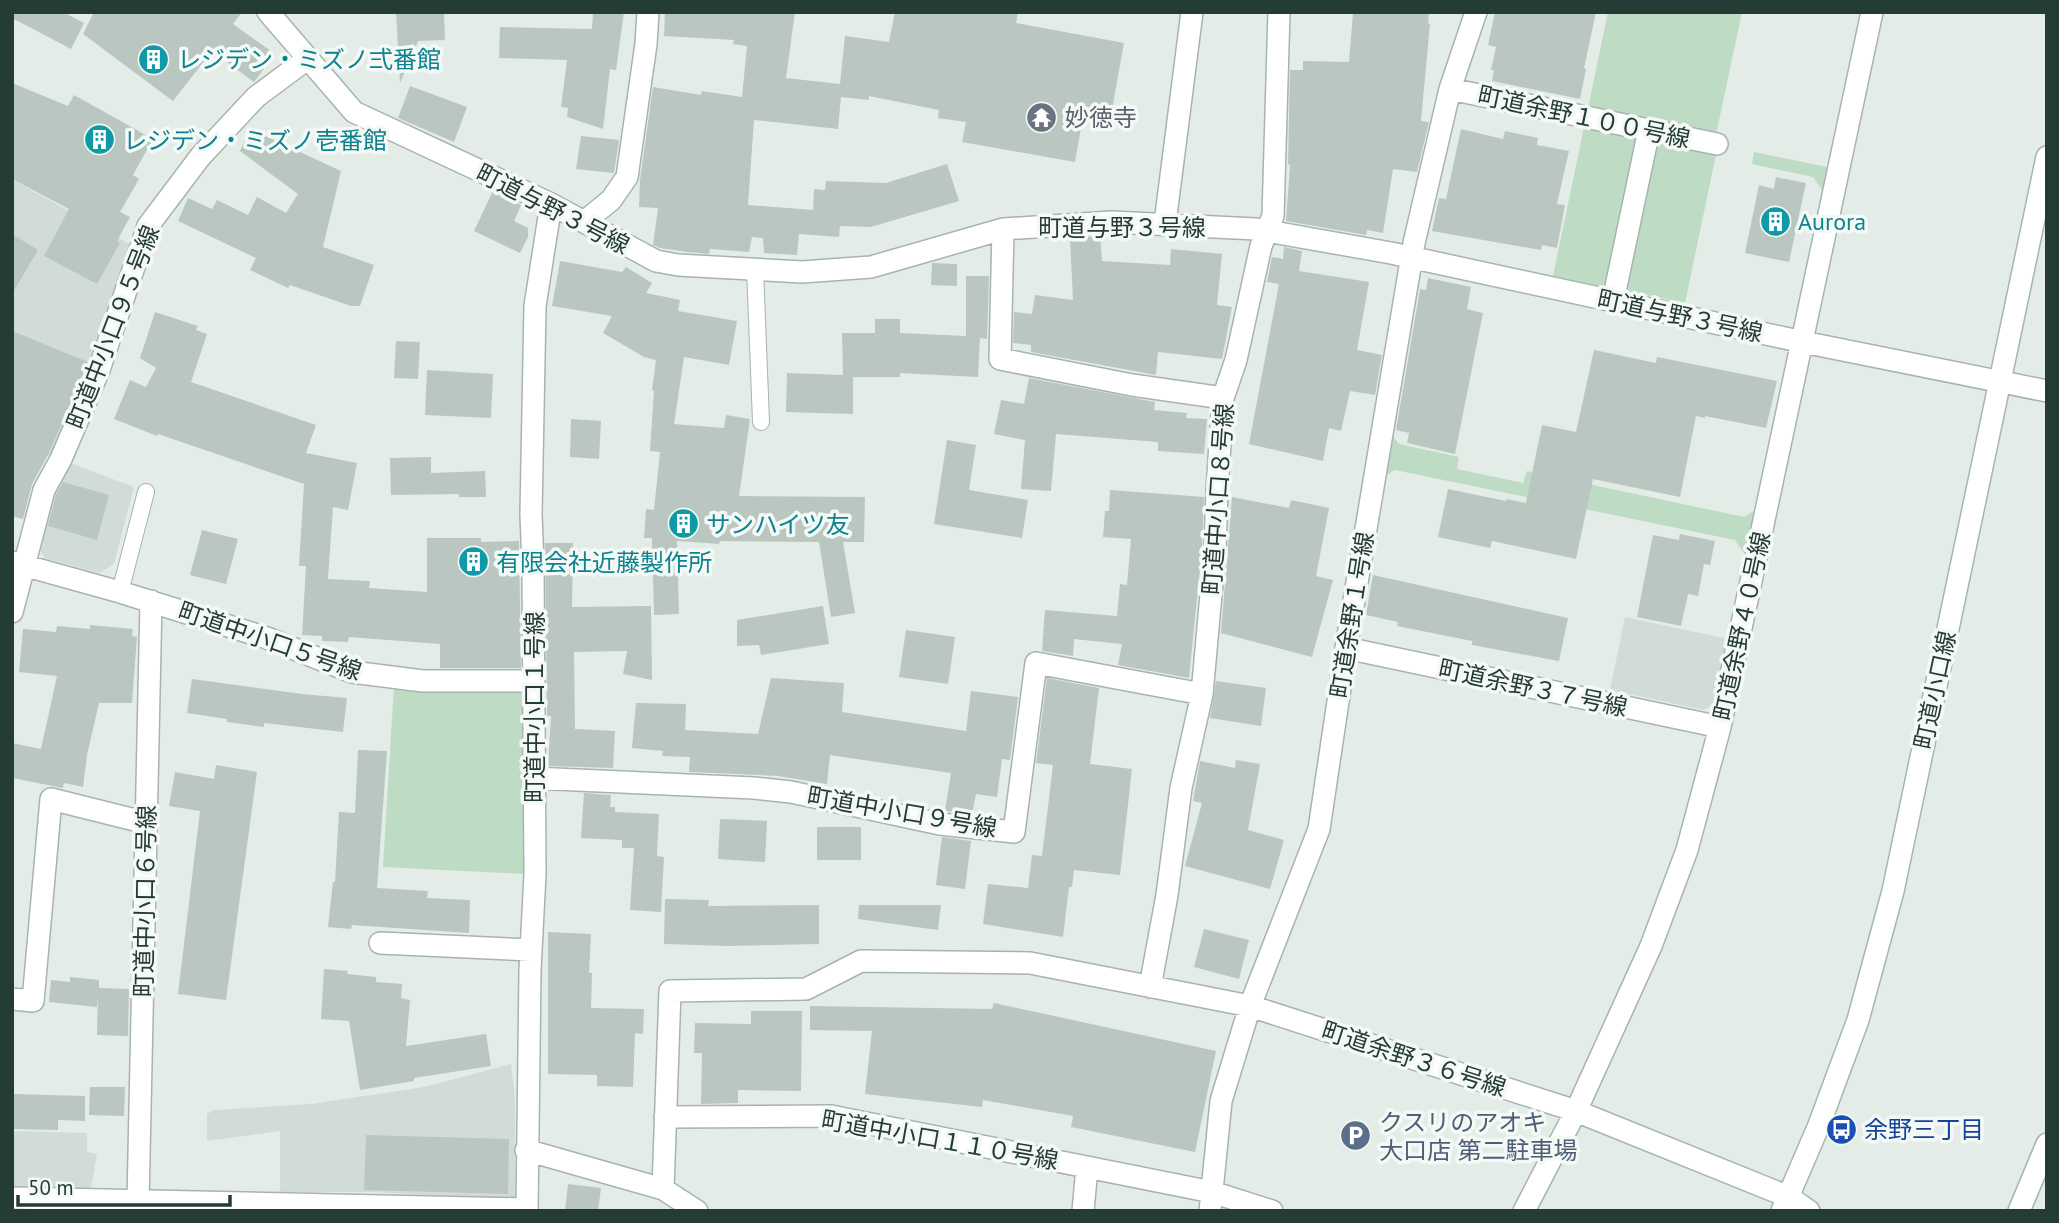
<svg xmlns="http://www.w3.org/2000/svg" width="2059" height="1223" viewBox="0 0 2059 1223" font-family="'PT Sans','Noto Sans JP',sans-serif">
  <rect width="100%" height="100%" fill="#e4ece8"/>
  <path fill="#d2dcd6" d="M13,180L131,245L91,361L50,456L12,440Z
    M70,463L134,487L114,564L99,573L45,558L38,547L54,492Z
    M1625,617L1728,639L1715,704L1704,710L1610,690Z
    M511,1064L515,1096V1200L374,1192H280V1131L207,1141V1114L214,1110L311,1104L424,1087Z
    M12,1131L87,1133V1152L97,1154L91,1188L12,1187Z"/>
  <path fill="#bedbc4" d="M1608,12H1742L1714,144L1718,145L1685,303L1553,276Z
    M1754,152L1827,167L1822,190L1813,177L1752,164Z
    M1391,434L1399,444L1459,457L1457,469L1523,483L1527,471L1744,517L1755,510L1746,556L1735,540L1395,470L1384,476Z
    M394,686H523L524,874L383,867Z"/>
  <path fill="#b9c7c0" d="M12,12H63L84,23L71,49L12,18Z
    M94,12H242L233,24L275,54L254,82L212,51L173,101L83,34Z
    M396,12H444L445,40L418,41L400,83Z
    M593,12H624L616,70L610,69L603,129L567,117L568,108L561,107L567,60L499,58L500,27L592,29Z
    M665,12H795L786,78L840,84L845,36L889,42L895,12H1018L1016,23L1124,43L1111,115L1084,111L1075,162L962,142L966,122L938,118L939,110L869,96V100L841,97L838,129L754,120L748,205L813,210L814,189L825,190L826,181L886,183L947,164L959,201L871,227L840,226L839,237L799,234L797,255L764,253L763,238L752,237L749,252L710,249L709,254L687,252L660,248L653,245L658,208L639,207L640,180L653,87L701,95L702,91L742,97L747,46L733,44L734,40L664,36Z
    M1353,12H1429L1428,23L1430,24L1421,121L1429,122L1417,172L1393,169L1383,233L1367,230L1366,235L1286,221L1290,165L1288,164L1290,70H1303V61L1349,62Z
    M1495,12H1596L1584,68L1586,69L1580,99L1492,81L1494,70H1491L1496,47L1488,45Z
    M12,83L68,106L74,95L153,139L133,175L139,179L120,212L130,217L117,241L120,243L97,284L44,256L69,209L12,179Z
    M410,86L467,107L454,142L398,118Z
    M250,129L341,171L323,247L374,265L360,306H351L290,285L288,288L250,270L256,258L178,221L188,198L212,209L217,200L248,215L257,197L286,213L298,194L240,151Z
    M1461,129L1503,139L1505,131L1538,138L1537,145L1569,151L1557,204L1565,205L1557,248L1542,245L1541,250L1432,231L1439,198L1446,199Z
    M581,136L619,140L614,173L576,169Z
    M1776,177L1806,183L1789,262L1745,253L1759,185L1774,189Z
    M493,191L521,205L514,221L528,228V237L520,253L474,231Z
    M12,234L38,250L12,294Z
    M1100,236L1102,261L1170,265L1171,249L1222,254L1217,305L1232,307L1222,359L1158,352L1156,375L1031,352V345L1013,343L1014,312L1032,314L1035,295L1073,300L1070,238Z
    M1284,247L1302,251L1299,271L1369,282L1357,350L1382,355L1375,395L1350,391L1341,431L1329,428L1323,461L1249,444L1279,284L1267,282L1272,257L1283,259Z
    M560,261L622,272L626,267L652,283L646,293L680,300L678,311L737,321L729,365L684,357L674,424L724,428L726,415L750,419L739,496L865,497L864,542H843L855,613L831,617L819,542L720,541L719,544L677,541L679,614L654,615L652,538H644L646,509L654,510L660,452L650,451L654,391L652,390L656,360L644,357L603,333L612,316L552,306Z
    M932,263L957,264V286L931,285Z
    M966,276H989L987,339L980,338L978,377L900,373V377H853V414L786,412L787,373L843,375L842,333H875V319H900V333L966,336Z
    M1428,278L1471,287L1467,309L1483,313L1455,454L1407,443L1409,433L1396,430L1420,289L1426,290Z
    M155,312L198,326L196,330L207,334L191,382L316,425L306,453L357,463L348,510L333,507L328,579L370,581L369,588L427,592V538H481V542L519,541L521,668H440V644L349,637L348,642L322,641V636L302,635L306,566H299L304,484L158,434L157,436L114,419L130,380L146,387L156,368L140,358Z
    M12,331L88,362L49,453L32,484L23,519L12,516Z
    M396,341L420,342L418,379L394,378Z
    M1594,350L1656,363L1657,357L1777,381L1766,428L1705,416V418L1696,416L1680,497L1593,479L1576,559L1492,541L1490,548L1438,537L1448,489L1506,501V499L1526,503L1542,425L1576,432Z
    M427,370L493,374L491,418L425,415Z
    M1029,378L1155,402L1154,410L1187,413L1186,418L1207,419L1204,454L1158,451V442L1056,434L1051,491L1021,489L1025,440L994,434L1001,400L1024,404Z
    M571,419L601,421L599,459L570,457Z
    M947,440L976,445L969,490L1028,500L1022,538L934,524Z
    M431,457V473L485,471L486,497H459V494L391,495L390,458Z
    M63,482L109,495L97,540L48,526L56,495Z
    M1110,490L1204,497L1202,549L1189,678L1118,665L1122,644L1074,639L1073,656L1042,651L1045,610L1117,616L1120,584L1127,585L1131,539L1103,537L1105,511H1109Z
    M1232,497L1289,508L1291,500L1329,508L1316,576L1333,580L1312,657L1221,633Z
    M202,530L238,539L226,584L190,575Z
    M1680,534L1715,541L1710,565L1704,564L1698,596L1688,594L1681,626L1637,617L1653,535L1679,540Z
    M545,543H573L572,607L651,606L652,680L623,674L627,651L574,652L575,729L615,731L613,768L548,766L551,716H547Z
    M1373,575L1568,618L1559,661L1472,645V641L1397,626L1398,622L1366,615Z
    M823,606L829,644L761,655L759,645L737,646V620Z
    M90,625L133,629L132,636L137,637L132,703H99L87,755L83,787L64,783L63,788L12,778V743L41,749L57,676L19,672L23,629L56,632L57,626L90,629Z
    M906,630L955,637L948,684L899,677Z
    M771,678L844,683L842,712L966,731L971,691L1018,697L1010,760L1002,759L997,797L976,794L972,814L945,811L951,773L830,755L827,784L778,776L689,772L690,757L662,756L663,751L632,748L636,703L686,704L685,730L758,734Z
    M1047,678L1099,688L1090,764L1132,769L1120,875L1074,870L1072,887H1069L1063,937L983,924L988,884L1028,888L1032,855L1042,856L1053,765L1036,763Z
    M192,679L302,694L347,698L343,732L264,723V727L227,722V719L187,713Z
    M1216,681L1266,688L1261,726L1210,718Z
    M358,750L387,751L377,888L428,891L427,898L470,900L469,933L352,925L351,929L328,927L333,882H335L339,812L355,813Z
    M1236,760L1260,764L1248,830L1284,840L1270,889L1185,866L1202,803L1193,801L1200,761L1235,768Z
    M216,765L257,772L226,1000L178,994L200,811L169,806L175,772L214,779Z
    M584,793L611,795L610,807H615V812L659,814L657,856L664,857L661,912L630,910L634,848H622V840L581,838Z
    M720,819L767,821L765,862L718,859Z
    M817,827H861V860H817Z
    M942,837L971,841L965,889L936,885Z
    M665,899L709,900L708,906L819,905V944L729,946L664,944Z
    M859,905H941L938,930L858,919Z
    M1204,929L1249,940L1239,979L1194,967Z
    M548,932L591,934L589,973H592L591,1008L644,1009L643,1034L635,1033L633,1087L597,1086V1075L548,1074Z
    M324,969L348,971L347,974L376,977V982L402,984L401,998L410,1000L406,1046L486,1034L491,1066L414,1078V1081L360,1090L349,1021L321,1019Z
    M70,977L99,980V988L129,989L128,1036L97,1035L98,995L97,1007L49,1002L51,980L70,982Z
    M994,1003L1216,1051L1195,1152L1071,1127L1073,1116L983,1100L982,1107L865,1094L872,1031L810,1030V1006L992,1009Z
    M751,1011H802L801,1091L738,1090V1103L701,1104L702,1053H694L695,1023L751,1024Z
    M90,1087H125L124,1116L89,1115Z
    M12,1094L85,1096V1121L58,1120V1130L12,1129Z
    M366,1135L509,1139L508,1194L364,1190Z
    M568,1184L601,1188L598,1211H565Z"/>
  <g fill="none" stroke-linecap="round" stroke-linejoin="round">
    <defs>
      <path id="lane" d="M755,269L761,422
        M120,592L146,492"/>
      <path id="street" d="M268,12L354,112L551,204L656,261L678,265L802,272L871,267L1003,229L1112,222L1256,229L1391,253L1803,342L2047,391
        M1450,89L1717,144
        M584,222L611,200L627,177L646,44L648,12
        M1165,223L1192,12
        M1003,229L1000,359L1132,385L1223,398
        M1613,301L1649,130
        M12,562L120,592L267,638L352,672L423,681H534
        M12,612L44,490L61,459L99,370L148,226L200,157L256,97L307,59
        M1346,648L1720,727
        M533,778L754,788L791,792L940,824L1014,832L1036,663L1202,694
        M380,943L531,950
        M1150,987L1167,895L1181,788L1202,694L1215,550L1217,490L1223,398L1236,360L1261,246L1273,216L1279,12
        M12,999L33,1001L51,799L147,823
        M665,1117L831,1116L1212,1192L1272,1211
        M526,1150L663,1189L697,1211
        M663,1189L670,991L806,989L861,961L1030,963L1250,1006L1576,1111L1789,1197L1809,1211
        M12,1198L527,1209
        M138,1201L151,601
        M527,1211L530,970L535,874L533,566L531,514L535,306L551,204
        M1083,1211L1087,1167
        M1210,1211L1221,1101L1250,1006L1319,829L1346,648L1414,243L1450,89L1476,12
        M1524,1211L1576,1111L1651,946L1687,850L1720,727L1872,12
        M2019,1211L2047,1144"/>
      <path id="secondary" d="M1782,1211L1819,1125L1858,1020L1893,891L2047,157"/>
    </defs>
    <use href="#lane" stroke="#a7b4ae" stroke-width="18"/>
    <use href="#street" stroke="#a7b4ae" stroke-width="24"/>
    <use href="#secondary" stroke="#a3b7ae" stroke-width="24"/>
    <use href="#lane" stroke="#fff" stroke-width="16"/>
    <use href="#street" stroke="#fff" stroke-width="21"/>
    <use href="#secondary" stroke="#fff" stroke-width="21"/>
  </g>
  <defs>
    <symbol id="building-disc" viewBox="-11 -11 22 22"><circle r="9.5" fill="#0f9aa8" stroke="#f4f9f6"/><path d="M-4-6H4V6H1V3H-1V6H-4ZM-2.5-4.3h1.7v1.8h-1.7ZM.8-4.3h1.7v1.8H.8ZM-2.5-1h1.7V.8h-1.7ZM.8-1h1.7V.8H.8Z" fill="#fff"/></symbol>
    <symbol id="temple-disc" viewBox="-11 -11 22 22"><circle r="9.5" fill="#6b7280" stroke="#f4f9f6"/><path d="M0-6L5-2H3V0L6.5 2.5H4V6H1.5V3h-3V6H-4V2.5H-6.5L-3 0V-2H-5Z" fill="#fff"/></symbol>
    <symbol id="bus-disc" viewBox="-11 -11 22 22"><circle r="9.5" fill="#1a4fb4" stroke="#f4f9f6"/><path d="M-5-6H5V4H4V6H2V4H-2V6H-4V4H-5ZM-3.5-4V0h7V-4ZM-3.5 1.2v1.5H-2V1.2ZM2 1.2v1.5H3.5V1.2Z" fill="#fff"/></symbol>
    <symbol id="parking-disc" viewBox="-11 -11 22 22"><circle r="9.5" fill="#5c6f8a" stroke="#f4f9f6"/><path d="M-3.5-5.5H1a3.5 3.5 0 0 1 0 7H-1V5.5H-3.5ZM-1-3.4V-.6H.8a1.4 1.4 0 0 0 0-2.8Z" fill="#fff"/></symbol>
  </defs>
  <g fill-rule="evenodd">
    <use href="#building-disc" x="136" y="42" width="35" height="35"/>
    <use href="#temple-disc" x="1024" y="100" width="35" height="35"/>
    <use href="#building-disc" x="82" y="122" width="35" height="35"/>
    <use href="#building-disc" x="1758" y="204" width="35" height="35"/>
    <use href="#building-disc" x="666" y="506" width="35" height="35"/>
    <use href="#building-disc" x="456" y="544" width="35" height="35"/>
    <use href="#bus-disc" x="1824" y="1112" width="35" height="35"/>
    <use href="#parking-disc" x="1338" y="1118" width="35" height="35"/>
  </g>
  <g text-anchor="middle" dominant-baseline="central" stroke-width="7" stroke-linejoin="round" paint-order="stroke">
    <g font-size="24" fill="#0d838f" stroke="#f4f9f6" text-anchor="start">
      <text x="177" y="59">レジデン・ミズノ弍番館</text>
      <text x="123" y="140">レジデン・ミズノ壱番館</text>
      <text x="1798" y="221">Aurora</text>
      <text x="706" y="524">サンハイツ友</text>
      <text x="496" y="562">有限会社近藤製作所</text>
    </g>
    <g font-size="24" fill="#5b616d" stroke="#f4f9f6" text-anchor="start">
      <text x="1065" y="117">妙徳寺</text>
    </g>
    <g font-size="24" fill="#243c34" stroke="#f4f9f6">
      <text transform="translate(1584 117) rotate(12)">町道余野１００号線</text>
      <text transform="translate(553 209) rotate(27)">町道与野３号線</text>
      <text x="1122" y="227">町道与野３号線</text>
      <text transform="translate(1680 316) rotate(12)">町道与野３号線</text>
      <text transform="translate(113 327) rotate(-69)">町道中小口９５号線</text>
      <text transform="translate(1218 499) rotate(-86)">町道中小口８号線</text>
      <text transform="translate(1352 615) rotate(-81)">町道余野１号線</text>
      <text transform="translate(1742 626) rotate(-78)">町道余野４０号線</text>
      <text transform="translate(270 641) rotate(19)">町道中小口５号線</text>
      <text transform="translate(1533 688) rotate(12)">町道余野３７号線</text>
      <text transform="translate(1935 690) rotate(-78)">町道小口線</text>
      <text transform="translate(534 707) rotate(-90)">町道中小口１号線</text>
      <text transform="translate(902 812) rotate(10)">町道中小口９号線</text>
      <text transform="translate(145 901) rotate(-89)">町道中小口６号線</text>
      <text transform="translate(1414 1059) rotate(18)">町道余野３６号線</text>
      <text transform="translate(940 1140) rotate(10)">町道中小口１１０号線</text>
    </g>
    <g font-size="24" fill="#4e5e75" stroke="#f4f9f6" text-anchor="start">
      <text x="1379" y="1122">クスリのアオキ<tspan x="1379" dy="28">大口店 第二駐車場</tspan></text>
    </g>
    <g font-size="24" fill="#164399" stroke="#f4f9f6" text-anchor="start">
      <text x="1864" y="1129">余野三丁目</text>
    </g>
  </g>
  <rect width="2059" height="1223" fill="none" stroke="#243c34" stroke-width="28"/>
  <path d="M18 1195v10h212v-10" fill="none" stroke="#243c34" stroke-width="3.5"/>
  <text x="28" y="1195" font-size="21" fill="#243c34" stroke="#f4f9f6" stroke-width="5" paint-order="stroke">50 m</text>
</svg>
